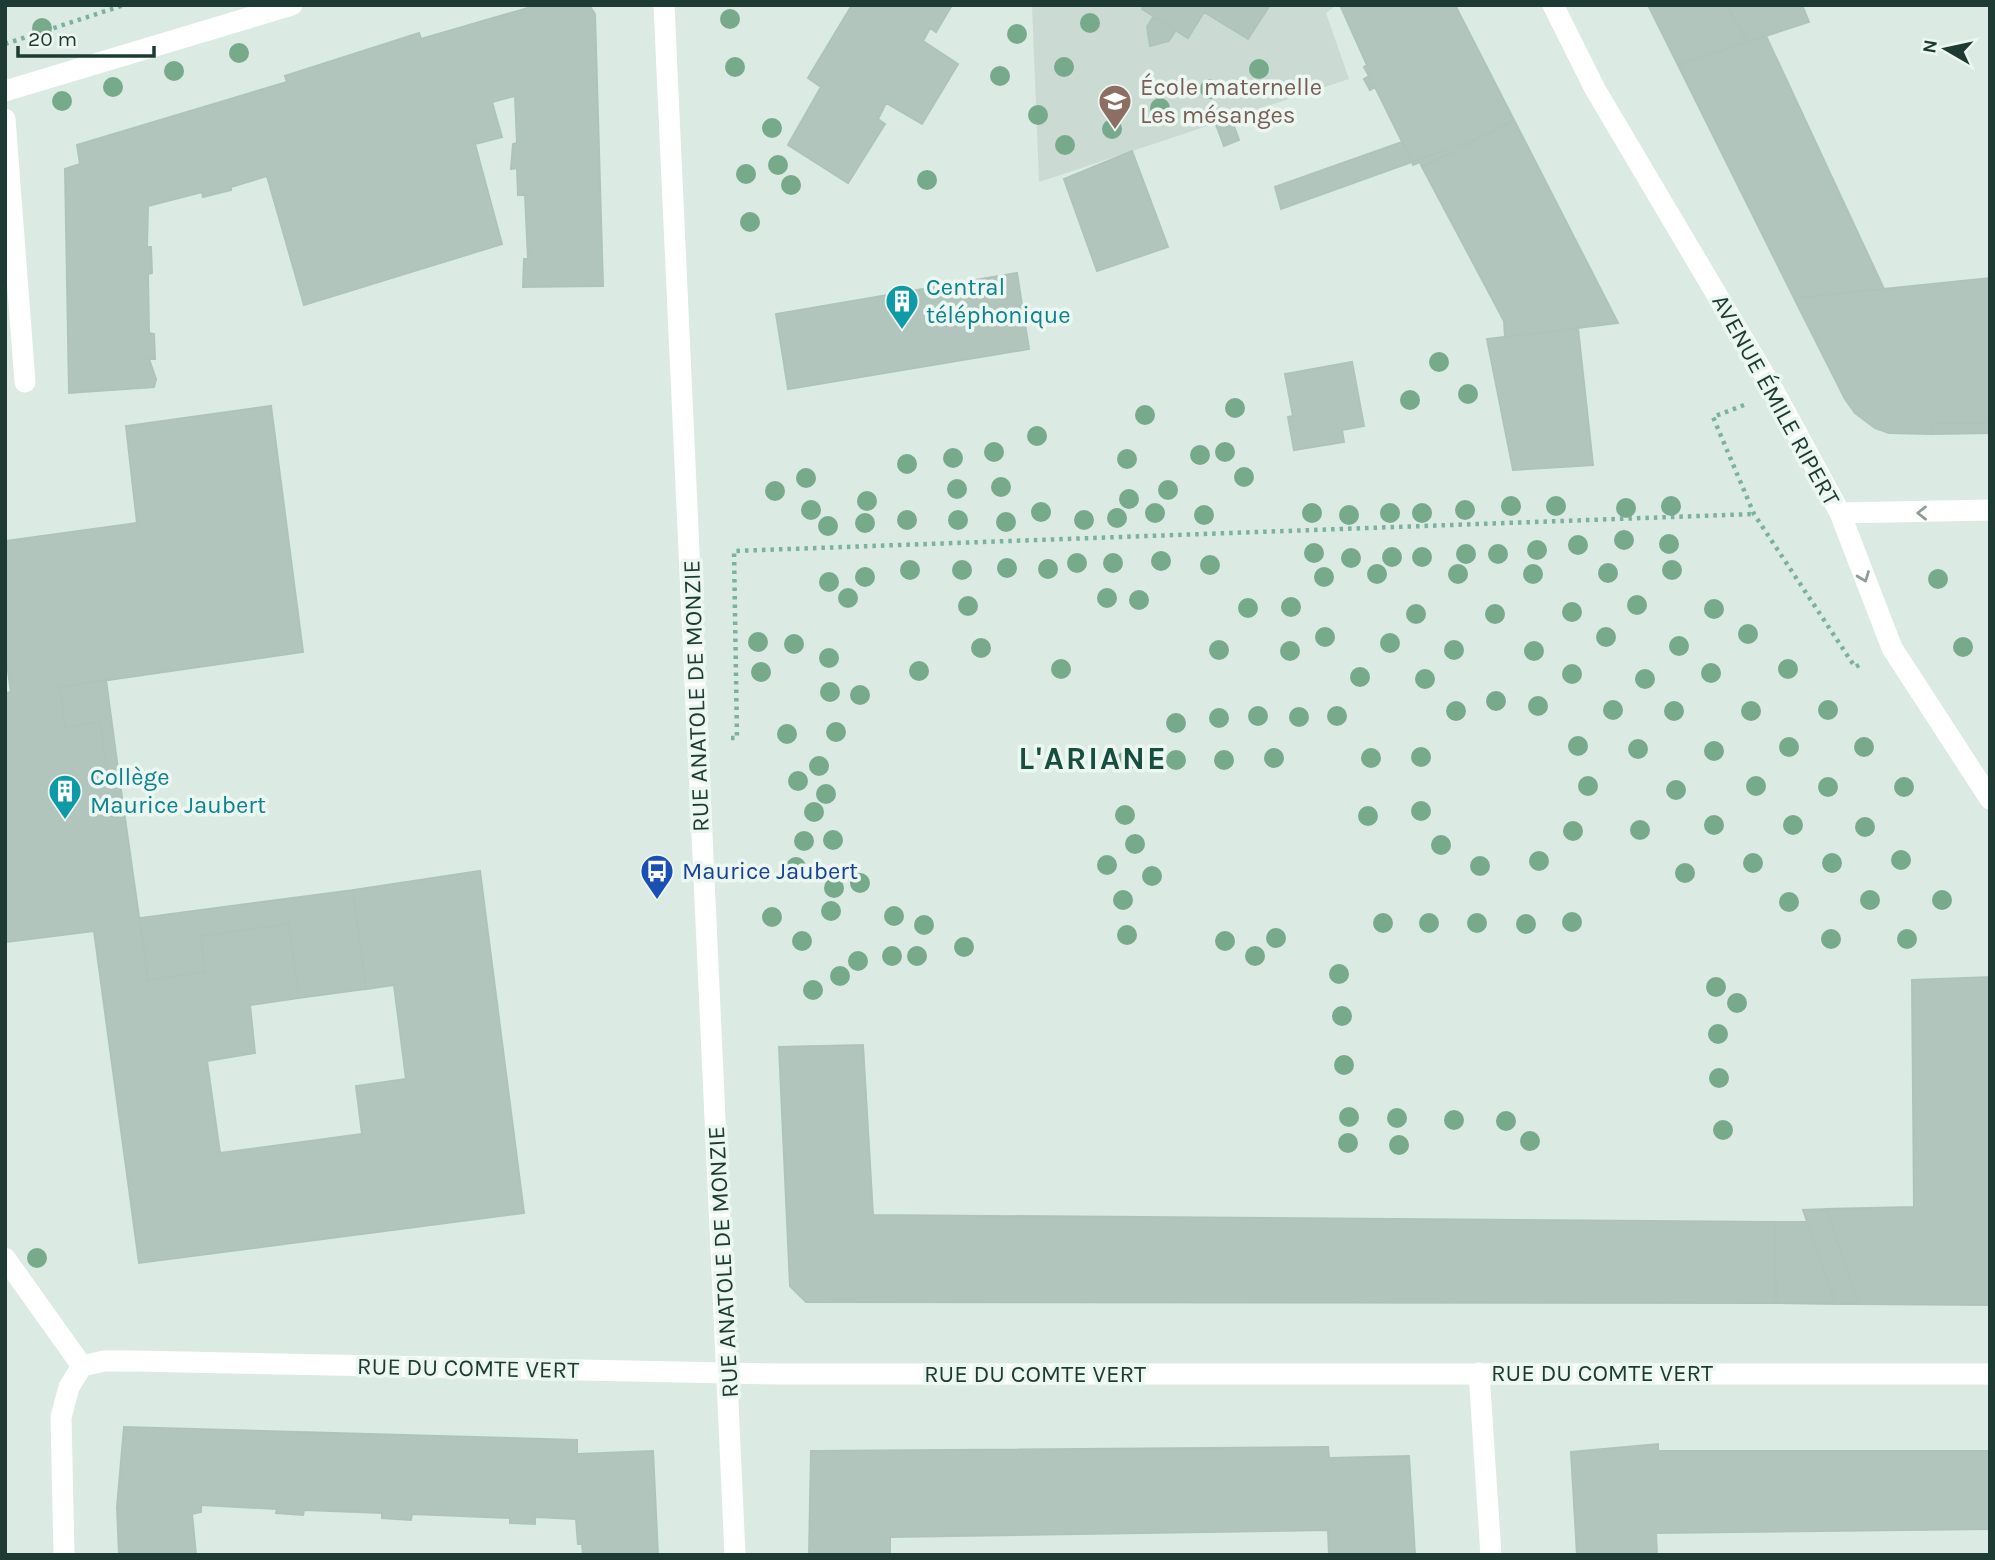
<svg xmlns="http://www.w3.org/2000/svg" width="1995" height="1560" viewBox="0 0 1995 1560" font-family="Karla,sans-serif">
  <rect width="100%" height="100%" fill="#dceae4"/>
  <path fill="#cbdad3" d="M1032,5H1337L1326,13L1349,79L1039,182Z"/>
  <path fill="#b2c5bd" stroke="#aec4bb" stroke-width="2" d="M538,5H589L595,14L603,286L523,287L524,259H528L525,195H518L517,168L511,169L513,144L517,143L515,96L492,102L502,137L475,144L502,244L304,305L267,176L231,187V190L203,197L202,192L148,206L147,247H151L152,273L148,274L149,333L154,334L155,359H149L156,379L154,387L69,393L65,169L80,164L77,145L287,82L285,76L419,33L421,39Z
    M852,5H952L936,32L930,28L923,41L958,64L922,124L886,103L878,119L885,124L848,183L788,145L821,87L808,78Z
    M1144,5H1270L1248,39L1204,12L1188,38L1142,9Z
    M1340,5H1455L1514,120L1481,137L1412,162L1375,87L1370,90L1364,79L1369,76L1364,67L1367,65Z
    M1648,5H1727L1747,42L1678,65Z
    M1727,5H1802L1809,22L1747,42Z
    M1153,17L1176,30L1169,41L1150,46L1147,27Z
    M1766,36L1884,289L1794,298L1678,65Z
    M1230,115L1239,140L1224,146L1215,122Z
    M1514,120L1618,323L1505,337L1504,321L1422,167Z
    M1481,137L1422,167L1420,162L1413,165L1412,162Z
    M1402,142L1412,162L1281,209L1275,187Z
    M1132,151L1168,247L1097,271L1064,179Z
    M1017,273L1029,349L788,389L776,314Z
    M1990,278V423L1932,424V434L1889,433L1875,428L1855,413L1845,399L1794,298Z
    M1578,328L1593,465L1513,470L1487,339Z
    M1352,362L1364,426L1342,430L1344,442L1294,450L1288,417L1293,416L1285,374Z
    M271,406L303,652L60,687L65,727L100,722L107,770L118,769L148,980L205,972L201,936L289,924L299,998L250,1005L255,1053L207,1061L220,1153L362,1134L356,1086L406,1079L394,985L366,989L353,890L480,871L524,1213L139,1263L94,931L5,942V693L11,692L5,650V541L137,523L126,426Z
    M1990,423V433L1932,434V424Z
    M106,680L118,769L107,770L100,722L65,727L60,687Z
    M353,890L366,989L299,998L289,924L201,936L205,972L148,980L140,918Z
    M1990,977V1305L1859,1304L1826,1209L1914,1207L1912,980Z
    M863,1045L873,1215L1775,1222L1776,1303L806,1302L790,1286L779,1047Z
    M1826,1209L1859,1304H1836L1803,1210Z
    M1775,1222H1807L1836,1304L1776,1303Z
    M124,1427L577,1440V1454L653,1451L658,1555H583L582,1544H578L576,1519L535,1517V1524L510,1523V1518L412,1514L411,1520L382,1518V1513L304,1510L303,1515L276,1513L277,1509L201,1505V1512L192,1514L196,1555H119L117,1507Z
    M1658,1444V1451H1990V1529L1656,1533L1657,1555H1577L1571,1452Z
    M1328,1447L1329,1458L1409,1456L1415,1555H1329L1328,1530L890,1537V1555H809L811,1451Z"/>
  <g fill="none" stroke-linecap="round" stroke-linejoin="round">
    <path stroke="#7ab19f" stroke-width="4.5" stroke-dasharray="3.5 5" stroke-linecap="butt" d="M5,44L124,5
      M1744,405L1713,417L1754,514L1855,667L1863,663
      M731,738H737L734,551L1754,514"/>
    <path stroke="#fff" stroke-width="21" d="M664,5L735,1555
      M5,91L292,5
      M5,119L25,382
      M5,1258L82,1366
      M82,1366L104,1361H135L779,1374H1990
      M1479,1373L1491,1555
      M64,1555L61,1417L69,1387L82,1366"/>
    <path stroke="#fff" stroke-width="21" d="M1553,5L1595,89L1775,393L1840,513L1892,648L1990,799
      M1840,513L1990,510"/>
  </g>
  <g fill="#77aa8b">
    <circle cx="730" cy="19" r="10"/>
    <circle cx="1090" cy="23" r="10"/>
    <circle cx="42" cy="28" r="10"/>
    <circle cx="1017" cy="34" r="10"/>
    <circle cx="239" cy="53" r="10"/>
    <circle cx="735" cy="67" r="10"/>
    <circle cx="1064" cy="67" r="10"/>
    <circle cx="1259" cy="69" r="10"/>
    <circle cx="174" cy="71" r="10"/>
    <circle cx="1000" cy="76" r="10"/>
    <circle cx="113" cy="87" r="10"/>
    <circle cx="1210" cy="89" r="10"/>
    <circle cx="62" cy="101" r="10"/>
    <circle cx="1160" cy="108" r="10"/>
    <circle cx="1038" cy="115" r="10"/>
    <circle cx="772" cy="128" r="10"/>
    <circle cx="1112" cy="129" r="10"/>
    <circle cx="1065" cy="145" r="10"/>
    <circle cx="778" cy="165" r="10"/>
    <circle cx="746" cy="174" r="10"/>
    <circle cx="927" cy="180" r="10"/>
    <circle cx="791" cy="185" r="10"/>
    <circle cx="750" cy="222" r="10"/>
    <circle cx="1439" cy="362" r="10"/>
    <circle cx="1468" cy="394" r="10"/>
    <circle cx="1410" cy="400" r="10"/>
    <circle cx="1235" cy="408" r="10"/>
    <circle cx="1145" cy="415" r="10"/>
    <circle cx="1037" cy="436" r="10"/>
    <circle cx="994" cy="452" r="10"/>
    <circle cx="1225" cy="452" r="10"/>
    <circle cx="1200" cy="455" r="10"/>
    <circle cx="953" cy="458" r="10"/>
    <circle cx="1127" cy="459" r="10"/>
    <circle cx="907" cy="464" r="10"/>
    <circle cx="1244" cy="477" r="10"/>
    <circle cx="806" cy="478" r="10"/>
    <circle cx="1001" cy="487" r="10"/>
    <circle cx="957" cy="489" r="10"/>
    <circle cx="1168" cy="490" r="10"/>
    <circle cx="775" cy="491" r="10"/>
    <circle cx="1129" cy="499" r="10"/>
    <circle cx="867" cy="501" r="10"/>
    <circle cx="1511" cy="506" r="10"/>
    <circle cx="1556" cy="506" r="10"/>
    <circle cx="1671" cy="506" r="10"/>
    <circle cx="1626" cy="508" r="10"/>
    <circle cx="811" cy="510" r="10"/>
    <circle cx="1465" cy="510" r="10"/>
    <circle cx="1041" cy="512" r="10"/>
    <circle cx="1155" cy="513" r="10"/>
    <circle cx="1312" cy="513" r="10"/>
    <circle cx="1390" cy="513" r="10"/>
    <circle cx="1422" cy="513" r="10"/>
    <circle cx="1204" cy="515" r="10"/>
    <circle cx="1349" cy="515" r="10"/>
    <circle cx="1117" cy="518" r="10"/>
    <circle cx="907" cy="520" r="10"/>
    <circle cx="958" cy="520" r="10"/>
    <circle cx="1084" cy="520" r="10"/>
    <circle cx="1006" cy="522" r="10"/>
    <circle cx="865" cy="523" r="10"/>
    <circle cx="828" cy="526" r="10"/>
    <circle cx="1624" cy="540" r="10"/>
    <circle cx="1669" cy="544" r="10"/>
    <circle cx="1578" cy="545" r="10"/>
    <circle cx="1537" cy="550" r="10"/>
    <circle cx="1314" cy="553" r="10"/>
    <circle cx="1466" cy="554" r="10"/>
    <circle cx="1498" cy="554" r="10"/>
    <circle cx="1392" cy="557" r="10"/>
    <circle cx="1422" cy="557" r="10"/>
    <circle cx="1351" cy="558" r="10"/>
    <circle cx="1161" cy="561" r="10"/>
    <circle cx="1077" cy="563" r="10"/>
    <circle cx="1113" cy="563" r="10"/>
    <circle cx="1210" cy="565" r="10"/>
    <circle cx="1007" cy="568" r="10"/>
    <circle cx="1048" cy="569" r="10"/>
    <circle cx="910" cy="570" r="10"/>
    <circle cx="962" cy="570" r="10"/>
    <circle cx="1672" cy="570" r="10"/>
    <circle cx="1608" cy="573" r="10"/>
    <circle cx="1377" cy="574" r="10"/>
    <circle cx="1458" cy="574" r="10"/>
    <circle cx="1533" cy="574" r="10"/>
    <circle cx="865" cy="577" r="10"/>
    <circle cx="1324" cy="577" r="10"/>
    <circle cx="1938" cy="579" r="10"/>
    <circle cx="829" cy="582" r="10"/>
    <circle cx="848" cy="598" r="10"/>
    <circle cx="1107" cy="598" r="10"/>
    <circle cx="1139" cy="600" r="10"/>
    <circle cx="1637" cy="605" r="10"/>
    <circle cx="968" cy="606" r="10"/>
    <circle cx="1291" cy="607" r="10"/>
    <circle cx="1248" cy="608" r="10"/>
    <circle cx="1714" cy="609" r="10"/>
    <circle cx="1572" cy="612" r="10"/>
    <circle cx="1416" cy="614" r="10"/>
    <circle cx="1495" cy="614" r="10"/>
    <circle cx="1748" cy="634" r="10"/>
    <circle cx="1325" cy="637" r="10"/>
    <circle cx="1606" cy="637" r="10"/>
    <circle cx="758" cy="642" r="10"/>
    <circle cx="1390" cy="643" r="10"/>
    <circle cx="794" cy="644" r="10"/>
    <circle cx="1679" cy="646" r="10"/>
    <circle cx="1963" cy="647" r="10"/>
    <circle cx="981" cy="648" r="10"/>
    <circle cx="1219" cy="650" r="10"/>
    <circle cx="1454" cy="650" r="10"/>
    <circle cx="1290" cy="651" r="10"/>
    <circle cx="1534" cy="651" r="10"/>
    <circle cx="829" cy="658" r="10"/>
    <circle cx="1061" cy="669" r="10"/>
    <circle cx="1788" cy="669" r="10"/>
    <circle cx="919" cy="671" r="10"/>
    <circle cx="761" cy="672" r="10"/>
    <circle cx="1711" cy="673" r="10"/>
    <circle cx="1572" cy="674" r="10"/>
    <circle cx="1360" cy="677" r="10"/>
    <circle cx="1425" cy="679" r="10"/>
    <circle cx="1645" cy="679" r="10"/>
    <circle cx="830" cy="692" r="10"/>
    <circle cx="860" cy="695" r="10"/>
    <circle cx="1496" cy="701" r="10"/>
    <circle cx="1538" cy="706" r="10"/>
    <circle cx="1613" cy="710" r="10"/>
    <circle cx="1828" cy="710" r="10"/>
    <circle cx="1456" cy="711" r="10"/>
    <circle cx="1674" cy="711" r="10"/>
    <circle cx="1751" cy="711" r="10"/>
    <circle cx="1258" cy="716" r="10"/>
    <circle cx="1337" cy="716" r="10"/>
    <circle cx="1299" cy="717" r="10"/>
    <circle cx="1219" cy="718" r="10"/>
    <circle cx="1176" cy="723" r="10"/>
    <circle cx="836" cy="732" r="10"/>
    <circle cx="787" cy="734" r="10"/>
    <circle cx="1578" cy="746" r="10"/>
    <circle cx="1789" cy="747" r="10"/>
    <circle cx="1864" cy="747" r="10"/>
    <circle cx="1638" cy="749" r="10"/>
    <circle cx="1714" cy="751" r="10"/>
    <circle cx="1421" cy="757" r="10"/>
    <circle cx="1274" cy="758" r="10"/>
    <circle cx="1371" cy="758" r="10"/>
    <circle cx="1176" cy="760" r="10"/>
    <circle cx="1224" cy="760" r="10"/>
    <circle cx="1126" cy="761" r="10"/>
    <circle cx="819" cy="766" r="10"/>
    <circle cx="798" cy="781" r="10"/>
    <circle cx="1588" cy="786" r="10"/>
    <circle cx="1756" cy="786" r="10"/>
    <circle cx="1828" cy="787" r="10"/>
    <circle cx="1904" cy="787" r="10"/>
    <circle cx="1676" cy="790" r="10"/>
    <circle cx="826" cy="794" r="10"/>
    <circle cx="1421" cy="811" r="10"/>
    <circle cx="814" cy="812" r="10"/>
    <circle cx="1125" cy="815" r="10"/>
    <circle cx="1368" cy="816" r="10"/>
    <circle cx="1714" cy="825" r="10"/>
    <circle cx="1793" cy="825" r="10"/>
    <circle cx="1865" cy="827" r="10"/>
    <circle cx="1640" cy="830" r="10"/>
    <circle cx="1573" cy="831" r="10"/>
    <circle cx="833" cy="840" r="10"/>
    <circle cx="804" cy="841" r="10"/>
    <circle cx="1135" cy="844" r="10"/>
    <circle cx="1441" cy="845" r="10"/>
    <circle cx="1901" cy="860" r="10"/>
    <circle cx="1539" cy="861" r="10"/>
    <circle cx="1753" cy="863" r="10"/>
    <circle cx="1832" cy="863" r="10"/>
    <circle cx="1107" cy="865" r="10"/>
    <circle cx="1480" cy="866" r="10"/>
    <circle cx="796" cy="867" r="10"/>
    <circle cx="1685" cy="873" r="10"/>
    <circle cx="1152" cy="876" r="10"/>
    <circle cx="860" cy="883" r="10"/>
    <circle cx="834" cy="888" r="10"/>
    <circle cx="1123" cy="900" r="10"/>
    <circle cx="1870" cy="900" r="10"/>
    <circle cx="1942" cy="900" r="10"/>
    <circle cx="1789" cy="902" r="10"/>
    <circle cx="831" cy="911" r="10"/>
    <circle cx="894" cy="916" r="10"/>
    <circle cx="772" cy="917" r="10"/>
    <circle cx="1572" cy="922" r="10"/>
    <circle cx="1383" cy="923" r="10"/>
    <circle cx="1429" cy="923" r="10"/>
    <circle cx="1477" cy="923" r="10"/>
    <circle cx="1526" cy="924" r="10"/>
    <circle cx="924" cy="925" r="10"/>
    <circle cx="1127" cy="935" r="10"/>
    <circle cx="1276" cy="938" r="10"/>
    <circle cx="1831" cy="939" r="10"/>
    <circle cx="1907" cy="939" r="10"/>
    <circle cx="802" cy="941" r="10"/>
    <circle cx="1225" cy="941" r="10"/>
    <circle cx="964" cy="947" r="10"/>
    <circle cx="892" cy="956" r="10"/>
    <circle cx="917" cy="956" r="10"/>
    <circle cx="1255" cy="956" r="10"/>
    <circle cx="858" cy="961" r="10"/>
    <circle cx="1339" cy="974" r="10"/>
    <circle cx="840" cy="976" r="10"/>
    <circle cx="1716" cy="987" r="10"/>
    <circle cx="813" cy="990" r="10"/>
    <circle cx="1737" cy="1003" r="10"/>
    <circle cx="1342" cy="1016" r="10"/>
    <circle cx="1718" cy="1034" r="10"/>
    <circle cx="1344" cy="1065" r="10"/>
    <circle cx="1719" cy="1078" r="10"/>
    <circle cx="1349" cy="1117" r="10"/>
    <circle cx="1397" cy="1118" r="10"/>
    <circle cx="1454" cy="1120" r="10"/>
    <circle cx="1506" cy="1121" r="10"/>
    <circle cx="1723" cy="1130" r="10"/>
    <circle cx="1530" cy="1141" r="10"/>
    <circle cx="1348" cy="1143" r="10"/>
    <circle cx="1399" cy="1145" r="10"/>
    <circle cx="37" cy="1258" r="10"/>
  </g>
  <defs><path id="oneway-chevron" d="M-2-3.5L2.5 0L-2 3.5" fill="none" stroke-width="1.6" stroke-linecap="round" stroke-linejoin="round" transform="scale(1.75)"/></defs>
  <g stroke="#8e9d98">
    <use href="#oneway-chevron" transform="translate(1922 513) rotate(180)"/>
    <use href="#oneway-chevron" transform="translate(1864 577) rotate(69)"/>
  </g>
  <defs>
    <symbol id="school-pin" viewBox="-11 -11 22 30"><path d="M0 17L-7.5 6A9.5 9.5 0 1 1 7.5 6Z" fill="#8d6e63" stroke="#edf7f2"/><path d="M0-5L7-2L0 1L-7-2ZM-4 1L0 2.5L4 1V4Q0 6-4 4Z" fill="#fff"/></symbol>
    <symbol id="building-pin" viewBox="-11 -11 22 30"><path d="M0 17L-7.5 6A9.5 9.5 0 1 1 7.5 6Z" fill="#0f9aa8" stroke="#edf7f2"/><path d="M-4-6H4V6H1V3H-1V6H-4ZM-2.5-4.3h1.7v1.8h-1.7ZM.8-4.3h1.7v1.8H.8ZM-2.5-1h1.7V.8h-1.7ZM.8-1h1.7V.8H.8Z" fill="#fff"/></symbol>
    <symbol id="bus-pin" viewBox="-11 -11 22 30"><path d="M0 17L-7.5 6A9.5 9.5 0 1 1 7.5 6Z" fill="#1a4fb4" stroke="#edf7f2"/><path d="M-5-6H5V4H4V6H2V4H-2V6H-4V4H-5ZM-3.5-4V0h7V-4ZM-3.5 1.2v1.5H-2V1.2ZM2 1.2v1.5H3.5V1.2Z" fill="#fff"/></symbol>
  </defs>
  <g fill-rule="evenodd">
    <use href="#school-pin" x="1096" y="82" width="38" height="52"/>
    <use href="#building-pin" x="883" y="282" width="38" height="52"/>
    <use href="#building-pin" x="46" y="772" width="38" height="52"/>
    <use href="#bus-pin" x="638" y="852" width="38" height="52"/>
  </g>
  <g text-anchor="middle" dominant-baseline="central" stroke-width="7" stroke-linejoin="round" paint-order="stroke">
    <g font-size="24" fill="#785e54" stroke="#edf7f2" text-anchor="start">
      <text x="1140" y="87">École maternelle<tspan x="1140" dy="28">Les mésanges</tspan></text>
    </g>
    <g font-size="24" fill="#0d838f" stroke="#edf7f2" text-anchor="start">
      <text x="926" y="287">Central<tspan x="926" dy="28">téléphonique</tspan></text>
      <text x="90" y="777">Collège<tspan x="90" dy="28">Maurice Jaubert</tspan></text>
    </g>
    <g font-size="24" fill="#1d3b32" stroke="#edf7f2">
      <text transform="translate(1776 400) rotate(61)">AVENUE ÉMILE RIPERT</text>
      <text transform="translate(696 696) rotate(-92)">RUE ANATOLE DE MONZIE</text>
      <text transform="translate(723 1262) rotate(-93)">RUE ANATOLE DE MONZIE</text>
      <text transform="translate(468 1368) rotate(1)">RUE DU COMTE VERT</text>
      <text x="1602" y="1373">RUE DU COMTE VERT</text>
      <text x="1035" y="1374">RUE DU COMTE VERT</text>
    </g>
    <g font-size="24" fill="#164399" stroke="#edf7f2" text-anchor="start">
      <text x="682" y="871">Maurice Jaubert</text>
    </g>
    <g font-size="32" font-weight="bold" letter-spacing="2" fill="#184e40" stroke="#edf7f2">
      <text x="1093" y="758">L'ARIANE</text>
    </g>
  </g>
  <rect width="1995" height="1560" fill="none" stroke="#1d3b32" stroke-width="14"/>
  <g transform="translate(1946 49) rotate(279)" stroke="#edf7f2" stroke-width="5" paint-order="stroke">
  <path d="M0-5L12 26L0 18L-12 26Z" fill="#1d3b32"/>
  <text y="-10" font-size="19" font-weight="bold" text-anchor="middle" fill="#1d3b32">N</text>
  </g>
  <path d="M18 46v10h136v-10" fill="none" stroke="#1d3b32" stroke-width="3.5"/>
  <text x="28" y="46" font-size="21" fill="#1d3b32" stroke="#edf7f2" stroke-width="5" paint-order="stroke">20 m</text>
</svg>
